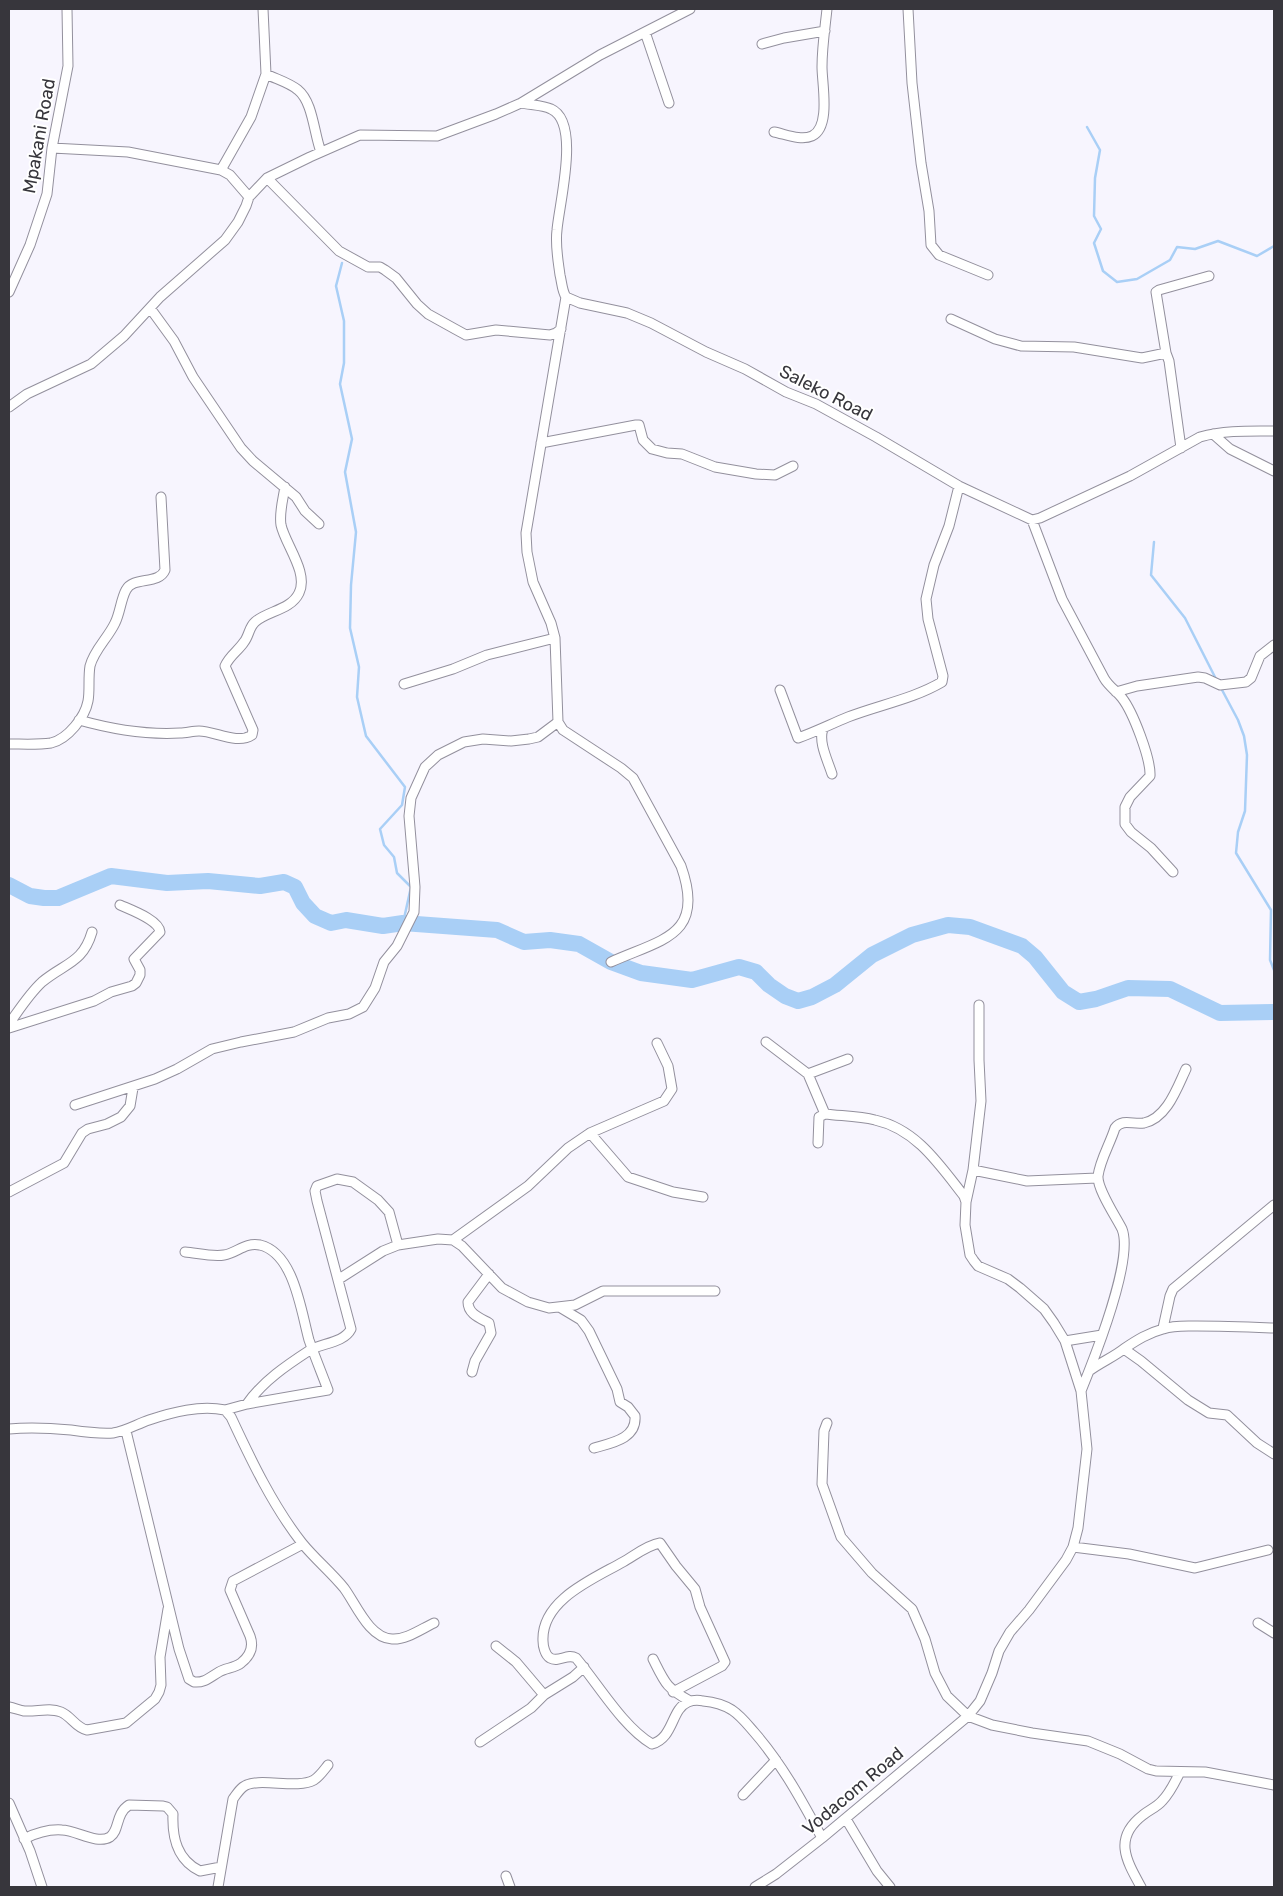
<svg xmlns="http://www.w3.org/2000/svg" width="1283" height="1896" viewBox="0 0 1283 1896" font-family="Rubik,sans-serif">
  <rect width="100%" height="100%" fill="#f7f5fe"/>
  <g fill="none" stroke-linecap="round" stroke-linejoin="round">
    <path stroke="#a9cff6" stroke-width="2.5" d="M1087,127L1100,150L1095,178L1094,216L1101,229L1094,243L1103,271L1117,282L1137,279L1170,260L1177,247L1195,249L1218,241L1257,256L1274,246
      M342,263L336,286L344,321V363L340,384L352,439L345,472L356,532L351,585L350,628L359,667L357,697L366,736L405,787L402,805L380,829L384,845L394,857L397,873L411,887L403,923
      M1154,542L1151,575L1185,618L1217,681
      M1221,688L1238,720L1244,736L1247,755L1245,811L1238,832L1236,853L1271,910L1270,960L1274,970"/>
    <path stroke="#a9cff6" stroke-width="16" d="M9,885L30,896L44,898H58L111,876L167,883L208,881L260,886L284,882L295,887L303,903L315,916L331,923L346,920L383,926L403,923L497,930L524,942L550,940L579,944L611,962L641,973L692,980L739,967L756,972L769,985L785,996L798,1001L812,997L835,985L872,955L912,935L948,925L970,927L1022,946L1035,957L1063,992L1079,1002L1096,999L1128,988L1170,989L1220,1013L1274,1012"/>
    <defs>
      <path id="minor" d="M908,9L912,83L921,163L929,211L931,245L939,255L988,275
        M645,32L669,103
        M762,44L784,38L825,31
        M266,74C276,79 290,83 298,90C313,102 314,134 321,152
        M521,103C530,105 543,105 551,109C581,122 559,204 557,230C555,245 558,260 560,275C562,283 562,291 566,297L580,303L627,313L651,323L706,352L745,369L786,392L816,404L876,437L959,486L1032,520L1040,518L1130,476L1200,437C1225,430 1249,431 1274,431
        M774,132C785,134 801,141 812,136C831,127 822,84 822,67C822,47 825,28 827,9
        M52,148L128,152L221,170L230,175L249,197
        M221,170L251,117L266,74L263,9
        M267,178L339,251L368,267H380L385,270L396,278L417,304L428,314L455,329L466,335L496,330L550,335L556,333L561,329
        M9,292L30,245L47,194L52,148L68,66L67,9
        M566,297L526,533L527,552L533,582L551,623L555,638L558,722L563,730L621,768L633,778L681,866C706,936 662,939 611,962
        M150,308L174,341L193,377L241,448L253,461L296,497L305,511L319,524
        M951,319L995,339L1021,346L1074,347L1142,358L1166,353L1169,361L1181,448
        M1166,353L1156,292L1159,290L1209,276
        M9,407L27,394L91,364L124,336L160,297L225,240L238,222L246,206L249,197L267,178L310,157L360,135L437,136L496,114L521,103L600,55L690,9
        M1213,434L1230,449L1274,471
        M541,443L636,425H639L643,440L652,449L667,453L682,454L715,467L756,474L775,475L793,466
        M1032,520L1062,599L1104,678C1109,687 1117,691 1122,698C1133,712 1151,759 1150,776L1130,797L1125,807V824L1131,832L1151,848L1173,872
        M404,684L453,669L487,655L555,638
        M780,690L798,738C815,732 831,724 848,717C879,705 913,699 942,682L943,676L928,619L926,599L934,565L949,526L959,486
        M1116,692L1137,686L1198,677L1205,678L1220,685L1246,682L1251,678L1260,656L1274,645
        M79,720C111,729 146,735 180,733C186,733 193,731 199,731C215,731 237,745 252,735L253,730L225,666C229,656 239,650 244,642C249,636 249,627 255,622C267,611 291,610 299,593C309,573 285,544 281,525C279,513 283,499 285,487
        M823,729C818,742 828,761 832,774
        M9,744C22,744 38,745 51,743C68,739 85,717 88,701C90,690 88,678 90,666C94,650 108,638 115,623C120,613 121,599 126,590C133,576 159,585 165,570L161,497
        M9,1024C19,1010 29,994 42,982C65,963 83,963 92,932
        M9,1028L94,1001L111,992L132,986L136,983L140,975V970L134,959L160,932C159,920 131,910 120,905
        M766,1042L808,1074L825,1114
        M808,1074L848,1059
        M75,1105L155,1079L177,1069L212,1049L241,1042L294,1032L328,1018L349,1014L363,1007L375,988L384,962L397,946L414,912L415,887L409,816L411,798L425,767L438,755L464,742L483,739L511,741L529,739L538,737L558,722
        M590,1133L628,1177L673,1192L703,1197
        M973,1170L1027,1181L1097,1178
        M9,1192L64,1163L82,1133L88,1129L107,1124L121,1117L130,1106L133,1088
        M966,1202L973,1170L981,1101L979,1060V1005
        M453,1240L528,1186L568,1148L590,1133L664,1101L672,1089L668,1066L657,1043
        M185,1252C197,1253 212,1257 224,1255C237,1253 245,1242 260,1245C294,1253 301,1311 309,1340C315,1357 322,1374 328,1390L247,1404L225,1410
        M339,1279L383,1251L398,1245L438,1239L453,1240L462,1246L502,1288L528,1302L549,1308L575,1305L603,1291H715
        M561,1308L581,1320L589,1331L617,1389L620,1402L628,1407L635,1416C637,1439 611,1443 594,1448
        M1163,1328L1170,1296L1173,1289L1274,1205
        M1065,1341L1102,1335
        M1124,1349L1141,1361L1188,1400L1209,1413L1227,1415L1257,1443L1274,1454
        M1089,1371C1101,1362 1114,1357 1125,1348C1137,1340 1148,1333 1163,1329C1174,1325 1186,1326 1197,1326C1223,1326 1248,1327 1274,1328
        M472,1372L475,1361L491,1333L489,1323C480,1318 468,1314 468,1302L489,1274
        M1081,1391C1094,1359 1134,1259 1122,1229C1116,1217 1097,1189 1098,1176C1100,1160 1110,1144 1115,1128C1123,1118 1133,1125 1144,1123C1167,1118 1177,1088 1186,1069
        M247,1404C263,1381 287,1365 310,1350C322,1343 344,1343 351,1329L317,1201L315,1191L317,1186L337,1179L353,1182L378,1200L389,1212L398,1245
        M827,1423L824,1431L822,1484L841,1537L872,1573L912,1609L925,1639L935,1673L947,1696L968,1716L992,1725L1032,1733L1088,1741L1120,1754L1148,1769L1156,1771L1205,1772L1274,1785
        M9,1429C29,1427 50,1428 71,1430C85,1432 99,1434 113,1433C126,1431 137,1424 149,1420C173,1412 200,1405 225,1410L231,1417C251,1460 273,1506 302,1543C315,1559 331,1572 344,1588C356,1604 369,1638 392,1639C406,1640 421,1629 434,1623
        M126,1431L179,1649L189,1679L194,1682C205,1683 210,1677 219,1672C225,1668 235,1668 241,1663C250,1656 254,1647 250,1636L230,1590L233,1581L303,1544
        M1073,1547L1129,1554L1195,1568L1268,1550
        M1258,1623L1274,1633
        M496,1646L516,1662L544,1695L573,1677L584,1667
        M653,1659C665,1683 666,1688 690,1701
        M673,1692L722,1666L725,1662L700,1607L695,1589L676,1566L660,1543C647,1545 634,1556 623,1562C593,1579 541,1600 543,1641C543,1646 545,1655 550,1658C559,1663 567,1653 576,1658C598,1684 623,1727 652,1744C674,1738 671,1709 688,1702C693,1700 699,1700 703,1701C714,1702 724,1705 732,1710C741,1716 747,1724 754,1732C782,1764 802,1801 822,1838
        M9,1707C14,1708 19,1710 24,1711C37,1712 49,1707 61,1712C71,1716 76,1728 87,1730L126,1723L155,1699L159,1692L161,1685L160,1657L168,1609
        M480,1742L531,1708L544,1695
        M743,1795L776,1760
        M9,1803L30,1851L42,1887
        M846,1819L877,1871L890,1887
        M24,1839C36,1833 48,1829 62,1830C76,1830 97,1845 110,1837C120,1830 115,1814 129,1805L163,1806L167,1807L173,1814C172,1838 177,1860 200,1871L221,1867
        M506,1876L510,1887
        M218,1887L233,1799C236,1795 239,1790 243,1787C258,1776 296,1790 314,1780C320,1776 324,1770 328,1765
        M755,1887L776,1874L822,1838L968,1716L980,1701L992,1673L999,1651L1010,1632L1029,1610L1066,1560L1073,1547L1078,1528L1087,1449L1081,1391L1065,1341L1054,1323L1044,1309L1020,1288L1008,1279L978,1266L974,1261L970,1255L965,1225L966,1202L964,1196C939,1164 916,1129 875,1120C859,1116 841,1116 825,1114L819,1117L818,1143
        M1141,1887C1126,1860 1113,1838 1143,1815C1149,1810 1157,1807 1162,1801C1170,1793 1175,1782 1180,1772"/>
    </defs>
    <use href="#minor" stroke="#93909d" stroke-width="11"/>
    <use href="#minor" stroke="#fff" stroke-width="9"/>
  </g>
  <g text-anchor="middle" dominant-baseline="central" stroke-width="4" stroke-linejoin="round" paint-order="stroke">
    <g font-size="18" fill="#37363c" stroke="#fff">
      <text transform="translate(39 136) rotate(-80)">Mpakani Road</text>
      <text transform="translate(826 393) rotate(27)">Saleko Road</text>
      <text transform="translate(853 1791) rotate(-40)">Vodacom Road</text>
    </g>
  </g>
  <rect width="1283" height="1896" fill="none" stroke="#37363c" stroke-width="20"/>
</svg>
